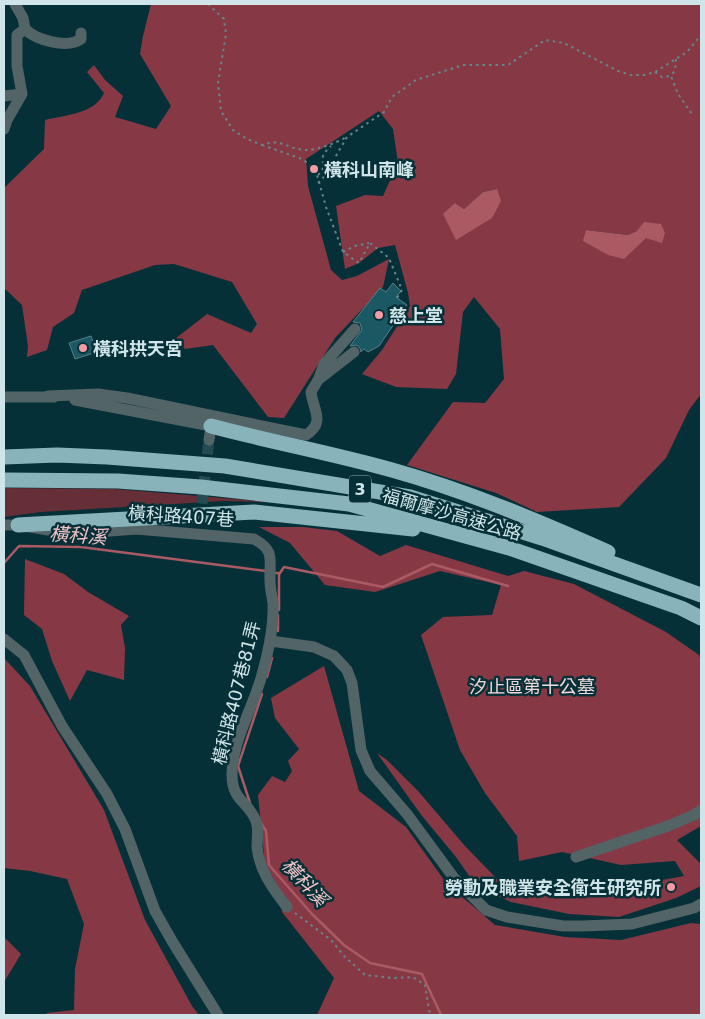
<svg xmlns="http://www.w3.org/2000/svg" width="705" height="1019" viewBox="0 0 705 1019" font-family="'DejaVu Sans','Noto Sans TC',sans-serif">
  <rect width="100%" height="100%" fill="#063037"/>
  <path fill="#662e36" d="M4,488L115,489L272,502L224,501L41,512L4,517Z"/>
  <path fill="#863945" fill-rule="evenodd" d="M151,4H701V394L689,410L666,458L619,507L537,512L496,493L407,465L453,402L485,403L504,379L500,329L474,297L463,312L456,374L447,389L396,387L362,374L382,350L410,306L408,293L395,245L378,248L359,263L345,269L336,206L365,195L383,196L398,163L393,129L379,111L306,159L308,186L331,270L342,280L357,276L389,259L383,287L335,338L284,418L268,417L213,345L185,349L175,339L207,314L251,333L257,324L232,282L174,264L155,265L82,290L74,313L53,327L47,350L27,357L28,346L22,305L4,288V188L44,149L45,120C65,115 95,114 104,93L87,72L94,65L105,80L123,96L115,117L156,129L171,106L140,54L143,36ZM497,189L456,240L455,203L464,209L483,192ZM586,230L628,235L637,231L608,255Z
    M259,527H303L337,531L380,556L406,545L508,576L524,571L574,584L666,632L699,655L701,661V826L677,840L701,864V886L676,898L619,917L569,914L511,902L477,887L456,857L422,816L377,753L387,760L418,791L465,846L497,879L545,893L602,891L684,876L675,861L621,865L562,852L519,861L517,836L485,793L460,750L421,635L443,617L492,615L501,585L440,571L375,592L325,585L290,543Z
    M25,559L64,574L88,592L129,616L121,625L125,648L124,680L87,670L70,701L52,661L42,629L24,615Z
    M4,658L30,686L104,810L145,920L192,1006L199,1015H45L47,1013L74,1010L75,969L84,924L67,879L30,871L4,868Z
    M324,666L359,791L406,827L447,884L495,925L565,937L621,940L691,923L701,924V1015H317L334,978L282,912L281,891L265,864L258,795L272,776L285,782L292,771L288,761L299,749L275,718L271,698Z
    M4,937L21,954L4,982Z"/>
  <path fill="#ab5a64" d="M497,189L501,201L492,218L456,240L443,214L455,203L464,209L483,192Z
    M644,222L661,224L665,233L662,243L646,238L624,259L608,255L583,241L586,230L628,235L637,231Z"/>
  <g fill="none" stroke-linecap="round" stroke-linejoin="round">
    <path stroke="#ab5a64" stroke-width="2.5" d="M4,563L19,546L81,547L266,571
      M274,573H279V610
      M280,573L284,567L383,587L432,564L508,586
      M278,631V615
      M267,677L272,658
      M250,803L238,766L262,694
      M261,823L266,831L269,865L312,914L344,945L370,963L422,974L441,1015"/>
  </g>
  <path fill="#1a5863" stroke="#577e86" d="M393,283L401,291L396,297L407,305L379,346L368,352L364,349L361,352L360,348L356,345L350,346L362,330L360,323L353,322L380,288L386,292Z
    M91,336L97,352L75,359L69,343Z"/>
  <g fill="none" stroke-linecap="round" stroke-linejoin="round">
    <path stroke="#244b52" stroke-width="11" stroke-dasharray="11 5.5" stroke-linecap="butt" d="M200,520L209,440"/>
    <path stroke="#66868c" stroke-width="2" stroke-dasharray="2.5 4" stroke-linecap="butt" d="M208,4L224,19L226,34L218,83L221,111L233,130L247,139L262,145C281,138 286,148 304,150C316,151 335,143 345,138
      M676,59L675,70L671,76L678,94L692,114
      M655,72L662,77L671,76
      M262,145L302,159L309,164L317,175L326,207L343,252L359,263L370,243L389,258L402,290L397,298
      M318,175L321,172L324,166C320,156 325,152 331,146
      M318,183L323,178L347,137L384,112L392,97L416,80L463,65H508L545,40L564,43L618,71L631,75H644L655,72L687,52L701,35
      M343,252L355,246L369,243
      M295,913L331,940L344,956L365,975L393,978L413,977L425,985L430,1015"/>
    <path stroke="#536467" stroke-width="11" d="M15,4L23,18L25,29
      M25,29C36,40 67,49 81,39V33
      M22,94L17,66V35L25,29
      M4,96L22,94
      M4,129L7,120L22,94
      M319,378L324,364L355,329
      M48,396L98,394L127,398L306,435C326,422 313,410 311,392L318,380L354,352
      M4,397H54
      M75,400L211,426
      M209,440L212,419
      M4,525H18L72,534L136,529L254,539C276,551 269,560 270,581C270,588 272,596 273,603C274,629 268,654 261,678C252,710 232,741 232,775C232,801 249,802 256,821C259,829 257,838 257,847C259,870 273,889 287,907
      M4,639L24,655L62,726L107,794L125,829L155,911L172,941L218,1015
      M271,641L314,647L334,656L347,670L352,683L361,750L370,771L407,814L454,878L486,910L507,917L563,926H583L632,924L694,908L701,904
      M576,857L668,826L694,815L701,810"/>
    <path stroke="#89b3bb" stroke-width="15" d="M211,426C271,442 332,453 392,470C467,491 538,521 608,552
      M4,457L57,455L107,457L225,466L410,497L542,538L701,595
      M4,480L118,481L201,487L349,504L509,548L681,608L701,618
      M18,525L254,512L413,529"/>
  </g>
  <g fill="#f49aa3" stroke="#063037" stroke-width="2">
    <circle cx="314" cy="169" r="5"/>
    <circle cx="379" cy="315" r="5"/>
    <circle cx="83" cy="348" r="5"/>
    <circle cx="671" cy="887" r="5"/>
  </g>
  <g text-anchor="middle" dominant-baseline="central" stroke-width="5" stroke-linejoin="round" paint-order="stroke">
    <rect fill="#063037" stroke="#93afb4" stroke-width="1" x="349" y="475.5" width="22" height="27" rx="4"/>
    <g font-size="16" font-weight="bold" fill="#d0e5e9">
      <text x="360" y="489">3</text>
    </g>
    <g font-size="18" font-weight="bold" fill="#d0e5e9" stroke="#063037" text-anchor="start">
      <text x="324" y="169">橫科山南峰</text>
      <text x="389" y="315">慈上堂</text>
      <text x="93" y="348">橫科拱天宮</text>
      <text x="661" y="887" text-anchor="end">勞動及職業安全衛生研究所</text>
    </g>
    <g font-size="18" fill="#d0e5e9" stroke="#063037">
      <text transform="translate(452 514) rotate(16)">福爾摩沙高速公路</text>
      <text transform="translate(181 516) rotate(4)">橫科路407巷</text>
      <text transform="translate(236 693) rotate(-76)">橫科路407巷81弄</text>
    </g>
    <g font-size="18" fill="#f1d9da" stroke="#063037">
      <text x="532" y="686">汐止區第十公墓</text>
    </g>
    <g font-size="19" font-style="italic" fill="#f2c3c7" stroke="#063037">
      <text transform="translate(78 535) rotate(4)">橫科溪</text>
      <text transform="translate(305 882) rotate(47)">橫科溪</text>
    </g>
  </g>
  <rect width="705" height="1019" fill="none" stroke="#d0e5e9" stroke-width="10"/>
</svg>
